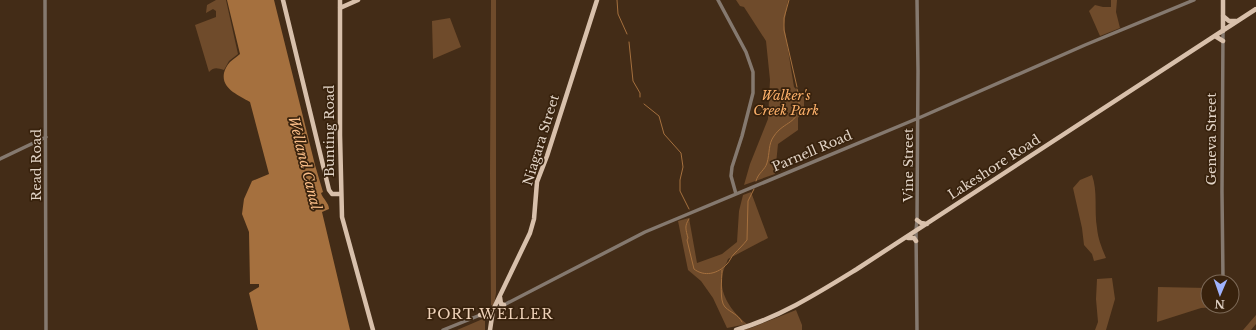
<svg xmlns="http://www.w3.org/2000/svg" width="1256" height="330" viewBox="0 0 1256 330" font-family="'Libre Baskerville',serif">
  <rect width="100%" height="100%" fill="#432c17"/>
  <path fill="#6f4b2b" d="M216,0H226L238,54L229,61L224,70C217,68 214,67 209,72L195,25L216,17V11L213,9L206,13L207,5Z
    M491,0H496V293L494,306L491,305L490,173Z
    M736,0H788L784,25L794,87L804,97V107L798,118V130L778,144L775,174L744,185L750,164L768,119L770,80L766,41L744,7L740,6Z
    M1111,0H1117L1116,12L1120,28L1100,36L1089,11L1095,5L1103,7H1111Z
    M450,18L461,47L433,59L432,21Z
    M1092,175C1098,192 1094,210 1097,228C1098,239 1102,248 1106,258L1094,261L1092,254L1084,245L1082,228L1073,188L1080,180Z
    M751,192L768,238L728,259C726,265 722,272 722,278C720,296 733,313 747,324L727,328L713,298L701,281L688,270L678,221L689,218L697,263L722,254L737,242L739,211L743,195Z
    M1112,278L1115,299L1106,330H1095L1098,322L1096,299L1097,279Z
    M1158,287L1208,288V306H1217V307L1201,308L1157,322Z
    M796,310L802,325V330H741L751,328Z
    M1256,312V324L1251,330H1243L1256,315Z
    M485,318V330H457Z"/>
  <path fill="#a5703e" d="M227,0H274L315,165L323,192L321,193C323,199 329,203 329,209L322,212L350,330H258L249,293L259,287V284H250L249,232L242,214L244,199L252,181L269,174L250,102C239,95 221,89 224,73C225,69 227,65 230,62C233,59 237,57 240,54Z"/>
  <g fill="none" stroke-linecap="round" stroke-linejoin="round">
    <path stroke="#a5703e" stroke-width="1" d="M617,0L618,14L627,34
      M789,0L784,18V30L797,87
      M629,42L633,81L640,93V97
      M644,104L659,116L664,134L681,153L683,167L680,180V191L689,209
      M756,181C758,173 765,170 767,163C770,153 768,144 774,136C784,121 799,124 799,104C799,98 799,94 797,89
      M689,219C684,226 686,230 688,238L687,240L694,269C704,277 718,274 727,264C730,261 731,257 734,254C739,249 743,245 747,240L748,201L754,189
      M722,270C722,279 719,301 725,307C731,313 738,314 742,322"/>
    <path stroke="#85796f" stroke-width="3.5" d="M45,0L46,330
      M718,0L746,52L753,72V93L742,136L732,167L731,176L736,194
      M917,0L918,71L917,220L916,231L917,330
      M0,159L46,137
      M1223,279L1222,192L1223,31
      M443,330L500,307L645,232L921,117L1085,45L1194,0"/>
    <path stroke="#d8c0ab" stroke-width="4.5" d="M283,0L329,190L332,194H340
      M340,0V135L342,217L373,330
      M1223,0V31
      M340,8L358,0
      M1223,16L1229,21H1236
      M1215,36L1223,41
      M917,220L921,223L927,224
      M908,238H914L916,241
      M500,297L501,304L504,305
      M480,315L492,317
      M490,330L493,310L530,233L534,219L537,182L547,156L597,0
      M736,330C780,317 818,293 857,269L1256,9"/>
  </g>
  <g text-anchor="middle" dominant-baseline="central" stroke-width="3.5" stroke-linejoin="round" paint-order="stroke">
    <g font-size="13" font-style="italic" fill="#fcb06a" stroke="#38220d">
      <text x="786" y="95">Walker's<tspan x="786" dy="15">Creek Park</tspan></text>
    </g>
    <g font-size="13" fill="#e2d4c7" stroke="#38220d">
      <text transform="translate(329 131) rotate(-90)">Bunting Road</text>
      <text transform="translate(1211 139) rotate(-90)">Geneva Street</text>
      <text transform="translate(541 140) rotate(-73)">Niagara Street</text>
      <text transform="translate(812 151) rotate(-23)">Parnell Road</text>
      <text transform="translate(36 165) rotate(-90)">Read Road</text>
      <text transform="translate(908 165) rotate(-90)">Vine Street</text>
      <text transform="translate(994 167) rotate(-33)">Lakeshore Road</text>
    </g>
    <g font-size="14" font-style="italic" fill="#fbbe88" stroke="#38220d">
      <text transform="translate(305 163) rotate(76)">Welland Canal</text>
    </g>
    <g font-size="14" letter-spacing="1" fill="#efd2b9" stroke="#38220d">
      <text x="490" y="314">PORT WELLER</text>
    </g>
  </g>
  <g transform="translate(1220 294) rotate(182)"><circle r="19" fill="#38220d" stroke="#7c6957"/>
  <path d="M0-3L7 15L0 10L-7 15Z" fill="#a0b3fd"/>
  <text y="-6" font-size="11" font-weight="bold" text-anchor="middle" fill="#e2d4c7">N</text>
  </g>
</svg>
